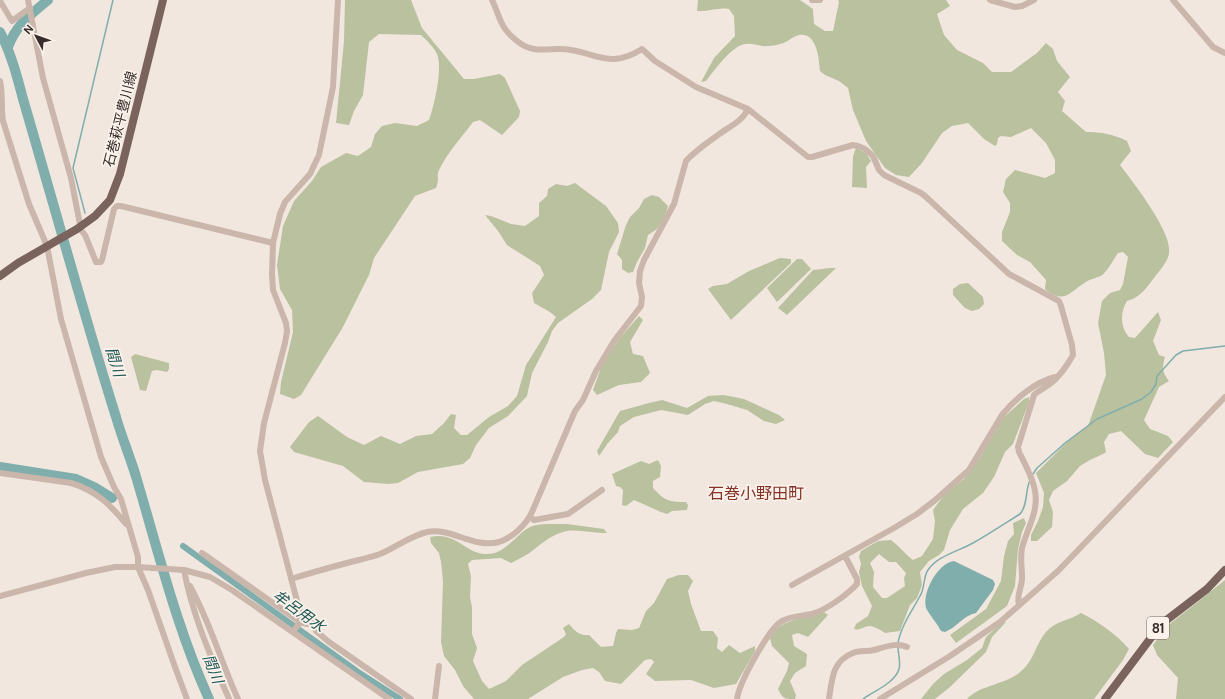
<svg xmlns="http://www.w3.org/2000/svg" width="1225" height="699" viewBox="0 0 1225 699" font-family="'DM Sans','Noto Sans JP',sans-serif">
  <rect width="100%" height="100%" fill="#f2e7df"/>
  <path fill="#b9c19f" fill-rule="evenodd" d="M345,0H411L422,28L464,79H474L500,74L505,78L520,111L519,117L502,135L480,120L473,122C462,137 447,153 439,170C436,176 440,178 436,188L415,196L374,258L369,275L343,327L301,395L294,399L280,394L281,382L293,332L292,310L280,289L277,265L283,226L294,201L312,181L321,167L346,153L358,156L371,147L375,134L382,126L395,123L417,126L429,120C434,106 443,69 437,54C434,47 426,40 421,35L379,34L369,42L363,95L354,111L349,125L336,123L344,41Z
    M698,0H800L813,9L814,24L825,31H833L839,2L838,0H946L950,6L937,14L944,35L957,50L983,63L992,72H1011L1037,53L1046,43L1053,49L1057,61L1070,77L1058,92L1065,101L1062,111L1086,132C1101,132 1113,134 1127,141L1131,151L1120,165C1133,182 1172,232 1169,252C1169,261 1159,271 1154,278C1146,288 1140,298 1127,301C1120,312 1120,327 1129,337L1135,338L1158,312L1161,320L1153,341L1159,355L1165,357C1162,368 1162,372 1169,381L1159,387L1144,420L1150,429L1168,436L1173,442L1158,458L1145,454L1121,431L1109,434L1104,442L1106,452L1103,454L1090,460L1080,466L1067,481L1053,491L1049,500L1053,512L1052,527L1037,541H1031V535L1038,521L1043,507L1044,493L1036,473L1069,440L1088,426L1106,375L1104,353L1098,323L1102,301L1110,293L1120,290L1123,284L1128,257L1123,252L1118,253C1113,260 1108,271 1101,276C1096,278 1090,279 1086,282C1069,292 1065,305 1045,289L1046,280L1030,262L1017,255L1002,241V232L1010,212V203L1003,192L1006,179L1015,170L1045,178L1055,173V160L1046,143L1031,128L1011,137L1001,136L998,138L997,144L995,146L984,139L968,123L952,126L942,133L922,163L909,177L896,175L885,168L866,141L853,110L848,88L839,81L825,75L820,71C819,59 817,32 799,35C793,36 787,43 780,44C776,45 772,46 768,46C760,47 753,43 746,44C733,44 714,71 706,81L701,82L714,58L735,36L734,16L729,9C718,7 708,12 697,11Z
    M856,148L866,153L871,161L866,167L867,188L852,187L853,156Z
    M575,183L606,206L618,223L619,232L609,252L601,290L592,299L558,323L552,331L548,342L532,373L527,396L508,416L489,428L476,445L470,458L463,464L418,472L398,483L388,484L364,482L343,466L294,452L290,447L309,422L318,416L347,437L364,445L381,436L400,444L416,436L432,434L444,423L451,414L456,415L454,428L461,435H467L489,417L508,406L517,396L526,365L556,317L550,312L534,303L532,293L544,275L540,266L507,245L498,231L485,215L491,216L511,224L525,226L539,216V203L547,196L548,189L556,184L567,186Z
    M652,195L659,197L668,206L665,216L657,229L648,235L645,248L637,262L633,272L628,273L622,269V260L617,254L626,225L630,217L639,208L644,199Z
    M780,258L791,259V263L731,320L708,289L713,286L727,284L749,271Z
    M797,259H802L811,269L777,302L767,288Z
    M830,268H836L787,315L778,308L813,270Z
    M968,283L983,297L984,304L979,309L972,311L965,308L953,295V289L960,284Z
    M639,316L643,320L630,342L633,354L643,356L650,373L641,382L619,385L597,395L593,390L602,365L619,339Z
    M135,354L169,363V369L167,372L157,370L152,371L146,391L140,390L131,357Z
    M724,395L744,399L779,415L785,420L776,424L764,421L747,410L727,404L714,401L705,404L688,415L661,410L634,417L620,426L618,432L608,443L599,456L597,451L620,411L649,403L662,400L687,408L708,396Z
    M1029,397V402L1013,444L1005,452L994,477L983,493L963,509L950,530L944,550L939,555L929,561L920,572L922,585L917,598L910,605L900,631L885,633C881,630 875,627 870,626C864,626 860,631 854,629L856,624L868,616L872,606L862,586L859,572L861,564L859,557L861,551L878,541L891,540C899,546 905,554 913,560L922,556L933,539L935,521L933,510L945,494L964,479L979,459L1003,418L1024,399ZM879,554L889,562H896L906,573L904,578L905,586L887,598H882L873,587L874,572L870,563Z
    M658,460L661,466L660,477L653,481V488C665,501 669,502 686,502L688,505L687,510L672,511L667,514L661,512L634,500L626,506L622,505L623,490L620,487L616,486L612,474L641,461L649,464Z
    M1024,518L1026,523L1022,532L1018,549L1015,586L1007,606L956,643L950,635L986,609L1001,581L1004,556L1008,541L1014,534L1013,523Z
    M567,524L604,529L607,533C592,534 577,528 563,532C549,536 539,546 528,554C523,557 517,560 511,563L501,558L472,560L468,564L471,576L470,597L472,607V634L477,648L473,661L482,681L489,689L506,681L522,665L564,637L566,634L563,628L569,624C575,631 579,636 589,635L601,647L613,646L616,633L618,629L632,630L639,628L646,611L654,603L667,579L679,575H688L693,581L688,591L691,604L701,631H713L718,638L717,648L722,652L729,645L740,653L755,646V651L736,684L714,688L691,680L655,681L646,674L654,662L651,659L645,660L621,684L605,681L599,672L593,668L582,670L563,677L528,699H474L463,686L455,670L444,656L441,642L443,581L441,562L439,553L431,543L430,537C457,531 466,555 487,554C506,554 515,535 530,527C537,523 558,524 567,524Z
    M1225,580V699H1176L1178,678L1157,655L1153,645L1166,627Z
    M824,612L828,615L808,637L798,633L792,635L794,646L807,654L806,666L795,673L790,681L796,695L795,699C784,699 783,699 778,689L787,671L789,663L772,646L770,638C772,635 775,630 778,628C788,619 810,617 824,612Z
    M1081,613C1099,622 1116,634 1129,649L1123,660L1094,699H967C980,685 1004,685 1019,673C1034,662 1035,645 1046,632C1057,620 1069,621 1081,613Z
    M1003,622H1006L992,637L986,652L950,687L935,699H921L933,684L944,674L967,660L982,648L986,637Z"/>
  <path fill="#7faeac" d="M954,561L993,580L995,584L993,590L976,613C964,615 956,628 945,632L941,631C937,623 931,617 927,610C920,596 937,563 954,561Z"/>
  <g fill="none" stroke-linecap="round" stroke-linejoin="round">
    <path stroke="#7faeac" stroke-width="1.5" d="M85,213L73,168L113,0
      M1033,474L1037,468L1065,443L1097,419L1142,399L1151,392L1156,384L1157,376L1176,355L1183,351L1225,346
      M898,643C901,626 912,611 920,596C925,588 923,577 928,570C937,556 959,551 973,543C989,534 1004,524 1020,514C1028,505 1025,491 1030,480
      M863,699C874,691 895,683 899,669C901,662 898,654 898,647"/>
    <path stroke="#7faeac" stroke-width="6" d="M183,546L358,672L400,699"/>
    <path stroke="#7faeac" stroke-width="10" d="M0,32C11,53 17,76 23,99C54,205 83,312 116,417C122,438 131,459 137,480C159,554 177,629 209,699
      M8,47C16,25 30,15 48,0
      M0,467L76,479L94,487L112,498"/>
    <path stroke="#cab6ab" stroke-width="6" d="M28,0L43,78L71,178L81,230L85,235L96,262H101L102,260L114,209L117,206H121L273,243
      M492,0C501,18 499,27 517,41C535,56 551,46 571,50C600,55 612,68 642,49L655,61L696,87L748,109L808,157H812L853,145L858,146L865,149L873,156L879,170L884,175L921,193L925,196L1009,274L1059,301L1061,306L1072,345L1073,355C1068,364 1059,377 1050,384C1045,388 1039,390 1034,395L1018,447L1019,452C1025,464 1033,478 1035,491C1039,511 1027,529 1022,548C1020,558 1022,567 1022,578C1022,588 1016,595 1019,605
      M812,0H820
      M990,0L1015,7L1022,6L1034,0
      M1173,0L1213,47L1225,53
      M0,1L12,21L30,8
      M0,81C3,93 1,108 3,121L29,204L47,246L61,319L101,457L114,487L121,499L138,557V567L148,590L175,667L187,699
      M0,473L71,483C95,490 111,505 126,524
      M530,517L534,520L568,514L602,490
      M202,553L300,622L307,624L313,623L316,631L329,642L411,699
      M184,570C192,614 211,657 229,699
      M291,579C310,573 328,568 347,563C358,560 369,558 380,554C395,548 410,536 427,532C451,527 474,549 499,542C512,538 526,525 532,512L575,411L583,400L596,371L614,341L641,306L642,297L639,283L640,271L644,260L674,204L686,161C695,151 707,143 718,135C728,127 742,122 748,109
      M792,585L894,528L917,514L934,501L969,470L1002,415C1015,399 1035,382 1055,377
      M190,586C210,622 221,662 238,699
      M0,596L86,573L115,567H138L184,570L210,577L232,590L389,699
      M293,632L300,622V612L265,480L260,451L264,423L285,343L287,331L286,323L273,290L272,274L273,243L280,214L285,202L310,174L319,155L333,87L338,0
      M435,699L439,666
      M737,699C739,683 769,628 782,621C791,616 802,616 812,614C826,610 847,595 857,584V579L845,556
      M829,699C832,680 832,661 853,653C860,650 867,652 874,650C885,647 897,642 907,647
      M880,699L950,656L1000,622L1058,571L1225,397"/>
    <path stroke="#79635c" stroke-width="8" d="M0,276L18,263L77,229L95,216L110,200L120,174L163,0
      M1105,699L1153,635L1164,622L1207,589L1225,570"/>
  </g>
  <g text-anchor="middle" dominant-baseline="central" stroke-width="3.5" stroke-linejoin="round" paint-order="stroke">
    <rect fill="#faf2eb" stroke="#726864" stroke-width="1" x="1147" y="617" width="22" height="22" rx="3"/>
    <g font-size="13" font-weight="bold" fill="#382d2a">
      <text x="1158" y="628">81</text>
    </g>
    <g font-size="14" fill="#382d2a" stroke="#faf2eb">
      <text transform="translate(120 119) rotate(-76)">石巻萩平豊川線</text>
    </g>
    <g font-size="15" font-style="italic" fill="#215857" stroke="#faf2eb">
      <text transform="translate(115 362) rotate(73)">間川</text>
      <text transform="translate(299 611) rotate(36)">牟呂用水</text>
      <text transform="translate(213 669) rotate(68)">間川</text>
    </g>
    <g font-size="16" fill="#843326" stroke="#faf2eb">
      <text x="756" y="493">石巻小野田町</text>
    </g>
  </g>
  <g transform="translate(36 36) rotate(311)" stroke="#faf2eb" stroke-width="3" paint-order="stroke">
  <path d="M0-3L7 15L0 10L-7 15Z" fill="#382d2a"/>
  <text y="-6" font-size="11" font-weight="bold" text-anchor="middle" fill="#382d2a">N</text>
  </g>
</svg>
